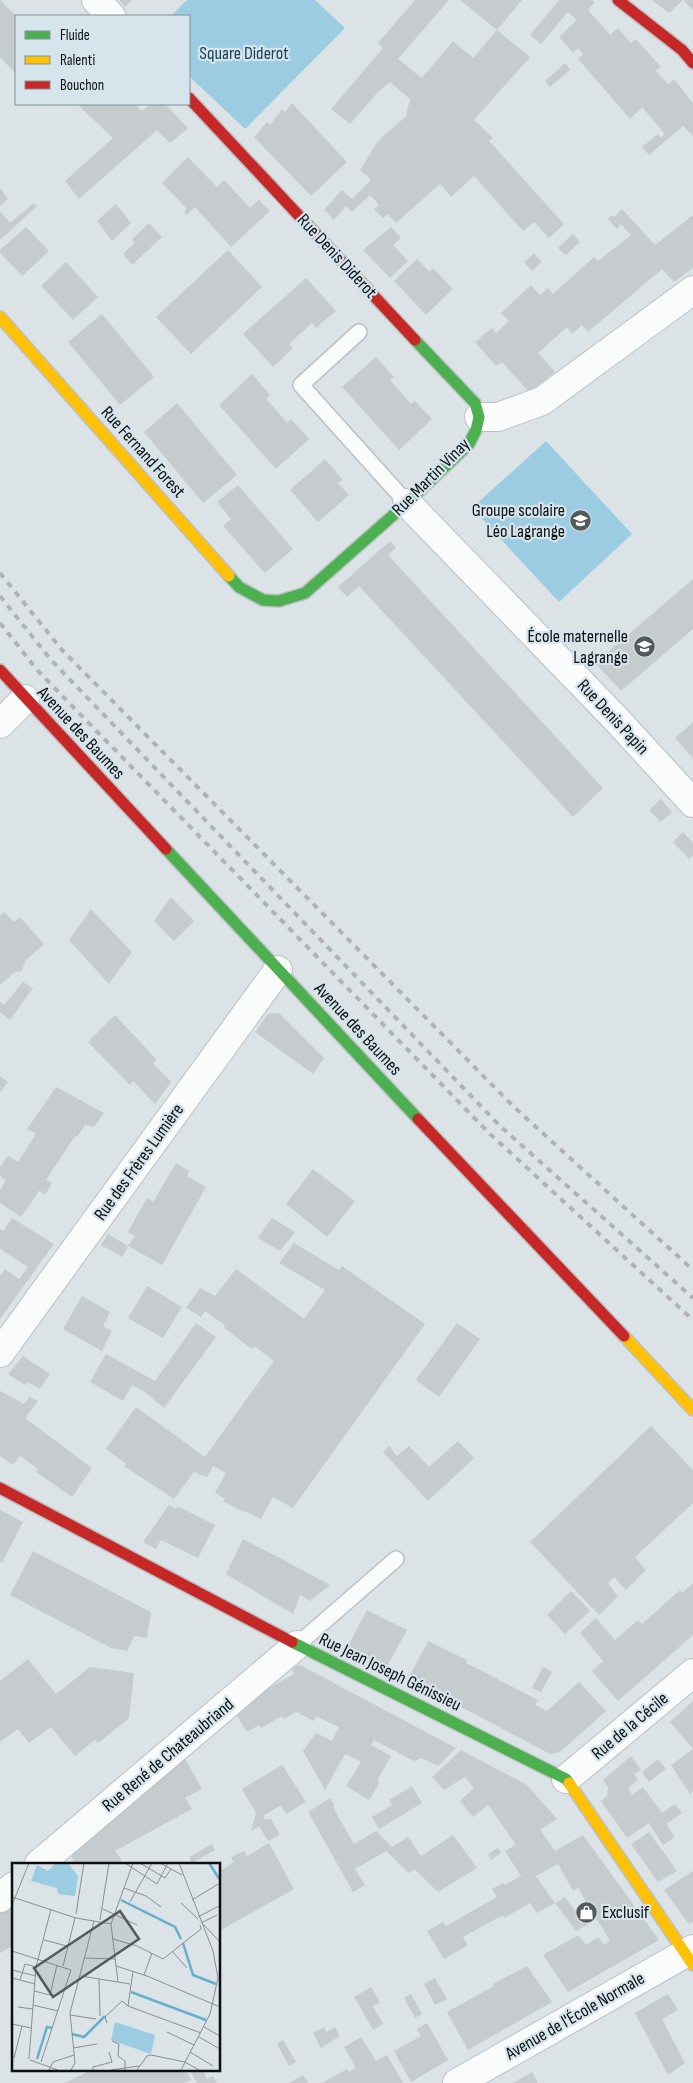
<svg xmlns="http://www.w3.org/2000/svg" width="693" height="2083" viewBox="0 0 693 2083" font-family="'Sofia Sans Condensed',sans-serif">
  <rect width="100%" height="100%" fill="#dbe3e6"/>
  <path fill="#9ccce2" d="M187,0H315L345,28L245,129L189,76V16H171Z
    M546,441L632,534L559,602L472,508Z"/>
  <path fill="#c6cbce" d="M0,0L16,16V74L0,57Z
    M119,0H132L125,7Z
    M415,0H449L398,59L422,78L453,41L473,58L497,30L530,57L474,120L493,138L489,141L564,224L549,238L534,222L523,231L474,176L451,197L440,184L396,223L388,214L383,218L374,209L379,205L370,195L352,212L346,206L334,220L324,210L342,190L352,199L371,180L360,170L378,141L406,116L410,99L390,82L378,92L350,124L331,109L383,48L378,43Z
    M460,0H522L497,30Z
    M559,0H592L595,2L588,10L610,35L618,28L631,43L636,39L661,67L656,71L668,84L674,79L693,103V136L683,126L649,155L642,147L658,134L661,138L665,134L642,107L630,119L580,61L578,59L583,54L578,48L573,53L559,37L577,20L568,12L541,44L530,35Z
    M652,0H683L669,13Z
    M683,0H693V10Z
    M565,63L570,70L550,87L545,81Z
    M292,103L347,162L311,196L254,137L267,122L270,125L282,109L285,112Z
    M77,104H135L142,111L151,104H165L188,128L170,143L157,130L79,199L65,181L113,138Z
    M188,157L217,187L224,180L250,208L259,200L270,211L231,247L195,207L187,215L184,212L187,209L162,183Z
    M0,188L8,199L0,206Z
    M34,203L37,206L0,240V211L10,223Z
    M116,204L131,223L112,241L97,221Z
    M622,209L655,245L693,215V268L674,282L662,269L588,332L582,325L572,334L567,327L538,353L555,372L529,392L502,362L496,366L475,342L492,328L496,333L509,321L501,313L531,285L540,295L548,288L553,294L594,257L598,261L631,235L621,224L617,229L608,219L612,215L614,217Z
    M149,223L162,237L132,265L123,254L135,243L132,239Z
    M26,227L49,251L22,276L0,253V250Z
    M391,227L401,238L393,245L408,261L390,278L363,250Z
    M573,234L580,242L566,255L558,248Z
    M228,250L262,287L191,354L156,317Z
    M534,253L542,262L532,271L524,262Z
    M417,259L429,271L433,268L453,289L426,315L394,281Z
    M66,262L98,297L73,320L41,286Z
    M306,278L336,311L316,328L312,323L289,344L293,348L273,367L243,334Z
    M102,314L154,377L120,405L68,342Z
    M376,357L394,377L390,380L411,404L415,401L432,419L399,450L342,387Z
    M252,374L270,395L266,399L277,411L287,423L291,419L309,439L276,469L219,405Z
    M177,403L237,475L203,503L144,432Z
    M325,459L343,480L338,483L349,495L318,522L290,490Z
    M238,485L293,549L265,573L223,526L231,519L217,502Z
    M390,541L396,548L388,555L603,788L573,817L359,586L347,597L338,587Z
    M693,579V629L621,691L595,663Z
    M693,722V758L675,738Z
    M661,799L672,812L661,822L649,810Z
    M683,832L693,843V855L689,859L673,842Z
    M171,897L194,921L174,941L154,921Z
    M91,909L132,952L109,984L69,940Z
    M4,912L14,922L20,917L44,944L25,961L22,971L15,972L0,985V916Z
    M23,982L33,988L10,1020L0,1012V1002L4,1005Z
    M279,1013L324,1058L313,1074L255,1032L268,1014Z
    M115,1015L157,1060L153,1063L171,1082L155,1104L133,1081L130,1085L88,1042Z
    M0,1076L8,1082L0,1093Z
    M56,1087L104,1113L94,1127L85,1125L77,1137L75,1136L46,1180L52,1183L45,1195L39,1191L21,1217L0,1203V1190L6,1180L0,1176V1167L8,1156L18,1162L36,1134L27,1129Z
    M176,1163L189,1171L187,1176L206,1187L162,1265L128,1246L135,1236L128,1232L147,1198L153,1202Z
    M313,1169L355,1201L327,1237L286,1204Z
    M12,1218L54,1244L0,1319V1276L5,1269L19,1279L28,1267L0,1249V1229L3,1231Z
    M272,1218L295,1232L280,1251L258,1238Z
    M108,1234L128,1246L122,1257L101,1245Z
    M294,1243L339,1270L342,1266L425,1324L293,1508L273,1497L261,1519L245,1511L244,1512L223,1501L225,1499L215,1493L226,1473L213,1466L207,1477L194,1472L174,1499L124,1466L126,1464L106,1449L136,1407L205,1457L274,1361L254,1346L252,1349L224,1328L225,1325L205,1311L201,1317L186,1308L200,1288L215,1296L236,1269L304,1319L325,1290L279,1263Z
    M147,1286L182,1307L163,1338L128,1318Z
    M82,1296L110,1312L103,1326L112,1331L102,1351L63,1329Z
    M196,1323L216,1337L164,1408L146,1393L132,1385L123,1401L90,1382L106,1354L155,1381Z
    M457,1323L480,1339L439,1397L416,1380Z
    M23,1356L50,1374L40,1389L28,1382L25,1385L8,1374Z
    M0,1391L24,1404L29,1397L38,1401L25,1418L92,1468L72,1497L36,1472L38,1469L20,1456L13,1465L0,1456Z
    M651,1426L693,1470V1503L635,1557L646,1570L626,1590L614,1577L608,1583L618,1597L599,1615L530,1542Z
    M458,1441L474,1458L428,1501L383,1452L389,1446L397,1456L409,1446L429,1467Z
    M169,1505L176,1509L177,1506L215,1525L198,1558L161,1540L156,1549L143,1542Z
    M0,1510L23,1522L2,1563L0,1561Z
    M243,1539L278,1557L330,1585L310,1601L300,1595L293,1614L226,1574Z
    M33,1551L151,1612L147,1638L134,1636L127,1651L111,1648L10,1595Z
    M693,1583V1635L618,1701L592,1671L603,1661L580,1633L596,1618L615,1640L638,1620L642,1624L680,1590L682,1593Z
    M571,1591L590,1611L565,1634L547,1615Z
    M367,1610L407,1630L386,1668L347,1648Z
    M428,1641L467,1660L466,1663L538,1700L535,1705L547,1711L579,1682L606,1711L560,1752L550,1754L408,1679Z
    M28,1659L56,1694L90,1667L134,1673L129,1718L98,1743L95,1740L75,1756L51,1727L29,1743L18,1729L0,1742V1681Z
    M300,1665L456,1748L438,1766L421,1758L414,1761L374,1740L371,1745L391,1756L378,1779L379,1784L369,1800L346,1786L361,1762L345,1754L325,1790L303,1751L316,1733L332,1741L339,1727L316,1716L314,1721L296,1712L284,1719L282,1716L261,1728L259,1725L247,1732L234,1711L264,1685L267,1689L294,1674L291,1667Z
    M543,1667L552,1672L541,1692L532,1688Z
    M693,1701V1791L690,1794L671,1765L693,1749L670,1722Z
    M461,1750L527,1785L557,1819L540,1830L555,1851L583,1835L659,1940L568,1992L543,1955L578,1935L586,1945L598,1937L604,1945L610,1941L578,1888L573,1891L558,1864L536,1876L555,1903L537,1913L530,1903L504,1918L503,1915L463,1937L468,1945L444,1959L427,1931L443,1922L446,1926L497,1897L492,1889L503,1883L505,1885L521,1876L505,1851L516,1845L491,1809L488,1805L473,1817L460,1801L474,1788L465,1777L444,1790L432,1777Z
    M183,1755L202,1789L185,1798L192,1809L115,1851L122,1860L117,1864H76L69,1852Z
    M631,1756L641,1770L634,1774L638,1780L628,1788L632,1795L643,1787L662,1813L675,1804L682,1813L666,1824L675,1837L663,1845L649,1823L627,1838L601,1801L607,1796L608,1787L603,1780Z
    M658,1759L666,1769L649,1782L642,1772Z
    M282,1765L306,1802L286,1814L281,1805L263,1816L265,1819H271L280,1835L268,1841L259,1826L251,1831L256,1813L242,1789Z
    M412,1786L422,1803L379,1829L372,1817L392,1805L389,1800Z
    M330,1798L334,1805L333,1807L354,1844L376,1831L392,1847L408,1837L421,1856L453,1835L477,1868L438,1892L414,1869L409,1873L386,1851L355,1869L365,1885L353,1892L308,1812Z
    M649,1832L677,1871L658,1882L631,1844Z
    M269,1843L294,1889L219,1931V1871L234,1862L231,1857L244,1851L247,1856Z
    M212,1844L215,1850L192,1863L189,1857Z
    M498,1848L501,1853L491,1860L488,1854Z
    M693,1871V1922L689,1924L664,1890Z
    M14,1897V1945L0,1953V1908Z
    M565,1897L577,1914L579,1912L587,1925L576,1931L555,1903Z
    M527,1966L552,2002L468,2050L447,2012L494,1986L493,1984Z
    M435,1978L447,1999L435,2005L424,1984Z
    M371,1987L380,2002L373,2006L383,2024L373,2030L354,1997Z
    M411,1994L422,2014L415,2018L404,1998Z
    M668,1994L678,2010L662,2019L685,2063L668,2075L635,2013Z
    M427,2023L448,2060L411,2082L394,2051L421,2036L417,2029Z
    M324,2027L326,2032L335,2027L340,2036L321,2048L313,2033Z
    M361,2037L376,2061L387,2055L403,2083H322L347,2069L349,2072L356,2068L344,2047Z
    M283,2040L296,2062L289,2066L277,2044Z
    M94,2069H185L191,2080L184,2083H64Z
    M189,2069H202L207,2079L213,2076L217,2083H197Z
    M532,2072L538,2083H513Z
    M303,2075L308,2083H289Z"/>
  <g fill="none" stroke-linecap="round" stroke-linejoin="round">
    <defs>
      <path id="lane" d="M359,332L301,385L407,503
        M297,1645L396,1559"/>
      <path id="street" d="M96,0L111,16
        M479,417H498L542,401L693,290
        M407,503L616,719L693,803
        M0,724L25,699
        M0,1353L278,970
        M566,1779L693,1673
        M39,1864L297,1645
        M0,1898L14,1886
        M457,2083L693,1949"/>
      <path id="fast" d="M229,576L239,587L263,600L279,601L305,593L407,503L469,444L476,430L479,417L475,403L415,340
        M166,849L418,1119
        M292,1642L566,1779L569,1783"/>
      <path id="slow" d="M0,317L229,576
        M624,1336L693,1410
        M569,1783L693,1965"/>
      <path id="jam" d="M618,0L682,50L693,63
        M189,98L415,340
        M0,670L166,849
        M418,1119L624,1336
        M0,1488L292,1642"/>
    </defs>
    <use href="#lane" stroke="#bbc1c3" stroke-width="18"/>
    <use href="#street" stroke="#bbc1c3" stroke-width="30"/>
    <use href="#fast" stroke="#bbc1c3" stroke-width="14"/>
    <use href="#slow" stroke="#bbc1c3" stroke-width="14"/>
    <use href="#jam" stroke="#bbc1c3" stroke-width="14"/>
    <use href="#lane" stroke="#fafbfb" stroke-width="15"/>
    <use href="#street" stroke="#fafbfb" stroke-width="28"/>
    <use href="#fast" stroke="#4caf50" stroke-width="11"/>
    <use href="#slow" stroke="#ffc107" stroke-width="11"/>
    <use href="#jam" stroke="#c62828" stroke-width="11"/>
    <path stroke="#b0b2b3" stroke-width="4" stroke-dasharray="6 6" stroke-linecap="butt" d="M0,573L62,650L514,1107L693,1270
      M0,596L51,660L500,1126L693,1298
      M0,623L38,671L490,1134L693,1320"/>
  </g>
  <defs>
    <symbol id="school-disc" viewBox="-11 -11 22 22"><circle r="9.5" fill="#54595c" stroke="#d6e4eb"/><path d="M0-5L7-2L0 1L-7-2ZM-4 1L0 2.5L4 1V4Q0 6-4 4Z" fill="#fff"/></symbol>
    <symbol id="shop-disc" viewBox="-11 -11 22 22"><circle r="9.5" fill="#54595c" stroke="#d6e4eb"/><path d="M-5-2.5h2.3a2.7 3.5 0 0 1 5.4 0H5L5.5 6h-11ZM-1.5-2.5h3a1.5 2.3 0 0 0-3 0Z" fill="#fff"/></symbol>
  </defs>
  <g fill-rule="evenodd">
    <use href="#school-disc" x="568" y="508" width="25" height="25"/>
    <use href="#school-disc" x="632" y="634" width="25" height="25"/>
    <use href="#shop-disc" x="574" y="1900" width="25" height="25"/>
  </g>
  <g text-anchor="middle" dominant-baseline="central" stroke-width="4.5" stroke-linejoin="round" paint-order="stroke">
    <g font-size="18" fill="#194356" stroke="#d6e4eb">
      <text x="244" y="53">Square Diderot</text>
    </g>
    <g font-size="18" fill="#0b0f12" stroke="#d6e4eb">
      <text transform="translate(337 256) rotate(47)">Rue Denis Diderot</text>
      <text transform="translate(143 452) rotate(48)">Rue Fernand Forest</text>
      <text transform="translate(431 477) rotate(-45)">Rue Martin Vinay</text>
      <text transform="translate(613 717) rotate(47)">Rue Denis Papin</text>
      <text transform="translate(81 733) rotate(47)">Avenue des Baumes</text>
      <text transform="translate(358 1029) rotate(47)">Avenue des Baumes</text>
      <text transform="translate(139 1162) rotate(-54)">Rue des Frères Lumière</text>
      <text transform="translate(390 1672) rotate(26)">Rue Jean Joseph Génissieu</text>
      <text transform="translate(630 1726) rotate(-40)">Rue de la Cécile</text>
      <text transform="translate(168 1755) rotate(-40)">Rue René de Chateaubriand</text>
      <text transform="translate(575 2016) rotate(-30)">Avenue de l'École Normale</text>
    </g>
    <g font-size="18" fill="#0b0f12" stroke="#d6e4eb" text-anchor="end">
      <text x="565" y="510">Groupe scolaire<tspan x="565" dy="21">Léo Lagrange</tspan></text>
      <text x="628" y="636">École maternelle<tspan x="628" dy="21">Lagrange</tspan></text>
      <text x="602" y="1912" text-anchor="start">Exclusif</text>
    </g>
  </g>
  <g transform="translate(12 1863)">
    <rect width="208" height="208" fill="#dbe3e6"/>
    <path d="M44,0H56L66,13L63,33L46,31L45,25L19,18L25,2L36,8ZM103,159L143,172L139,191L99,177Z" fill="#9ccce2"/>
    <path fill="none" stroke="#65b0ce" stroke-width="2.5" d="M197,0L208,17M109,37L163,64L169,76M171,80L181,112L204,121M119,129L194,157M60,171L72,174L93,153M25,196L35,164L40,165"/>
    <path fill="none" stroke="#888e91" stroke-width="1" d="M113,0L145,21L156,0M128,0L153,15L159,6M148,0L170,12M167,0L201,88L206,115L198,151L169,207M112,25L134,33L149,44M0,34L64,55L99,61M180,37L208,20M118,39L140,0M169,40L186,56M0,42L17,0M91,46L125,62M64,51L72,0M186,54L207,43M88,57L97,0M189,60L205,52M190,60L208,79M101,76L125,83L151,96L189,66L188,62M32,77L55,83M0,88L59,107L29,199M160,88L175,105M73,95L103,96M51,103L63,55M104,103L135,113L208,144M0,107L24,113M121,108L116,143L189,170M132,112L140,90M69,113L118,121M0,115L23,121M87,116L88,153M8,117L13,101L24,104M106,119L99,61L121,0M22,128L38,132L45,102M21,142L46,148M6,144L21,146M58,152L84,156M95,160L93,154L110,138L116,143M0,161L19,165M192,164L208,173M155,169L182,182M187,174L208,186M100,178L107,181L106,193L113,198V207M61,185L85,181M178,189L201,203M2,195L10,163M17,196L24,104L39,46M18,197L46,207M37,207L41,199L62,192M59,207L63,200L58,150L82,58M81,207V204L100,199L97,189M99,207L127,203M125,207L135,193L139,192L173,199L187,207"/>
    <path fill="#54595c" fill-opacity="0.15" stroke="#54595c" stroke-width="2.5" d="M108,48L127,76L41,134L22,105Z"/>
    <rect width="208" height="208" fill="none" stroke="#0b0f12" stroke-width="2.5"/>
  </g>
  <rect x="15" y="15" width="175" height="90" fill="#d6e4eb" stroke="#858f94"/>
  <rect x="25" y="31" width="25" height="8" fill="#4caf50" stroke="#858f94"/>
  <text x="60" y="40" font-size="15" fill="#0b0f12">Fluide</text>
  <rect x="25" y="56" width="25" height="8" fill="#ffc107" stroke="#858f94"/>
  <text x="60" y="65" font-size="15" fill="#0b0f12">Ralenti</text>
  <rect x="25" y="81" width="25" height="8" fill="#c62828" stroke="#858f94"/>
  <text x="60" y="90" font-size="15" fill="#0b0f12">Bouchon</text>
</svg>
